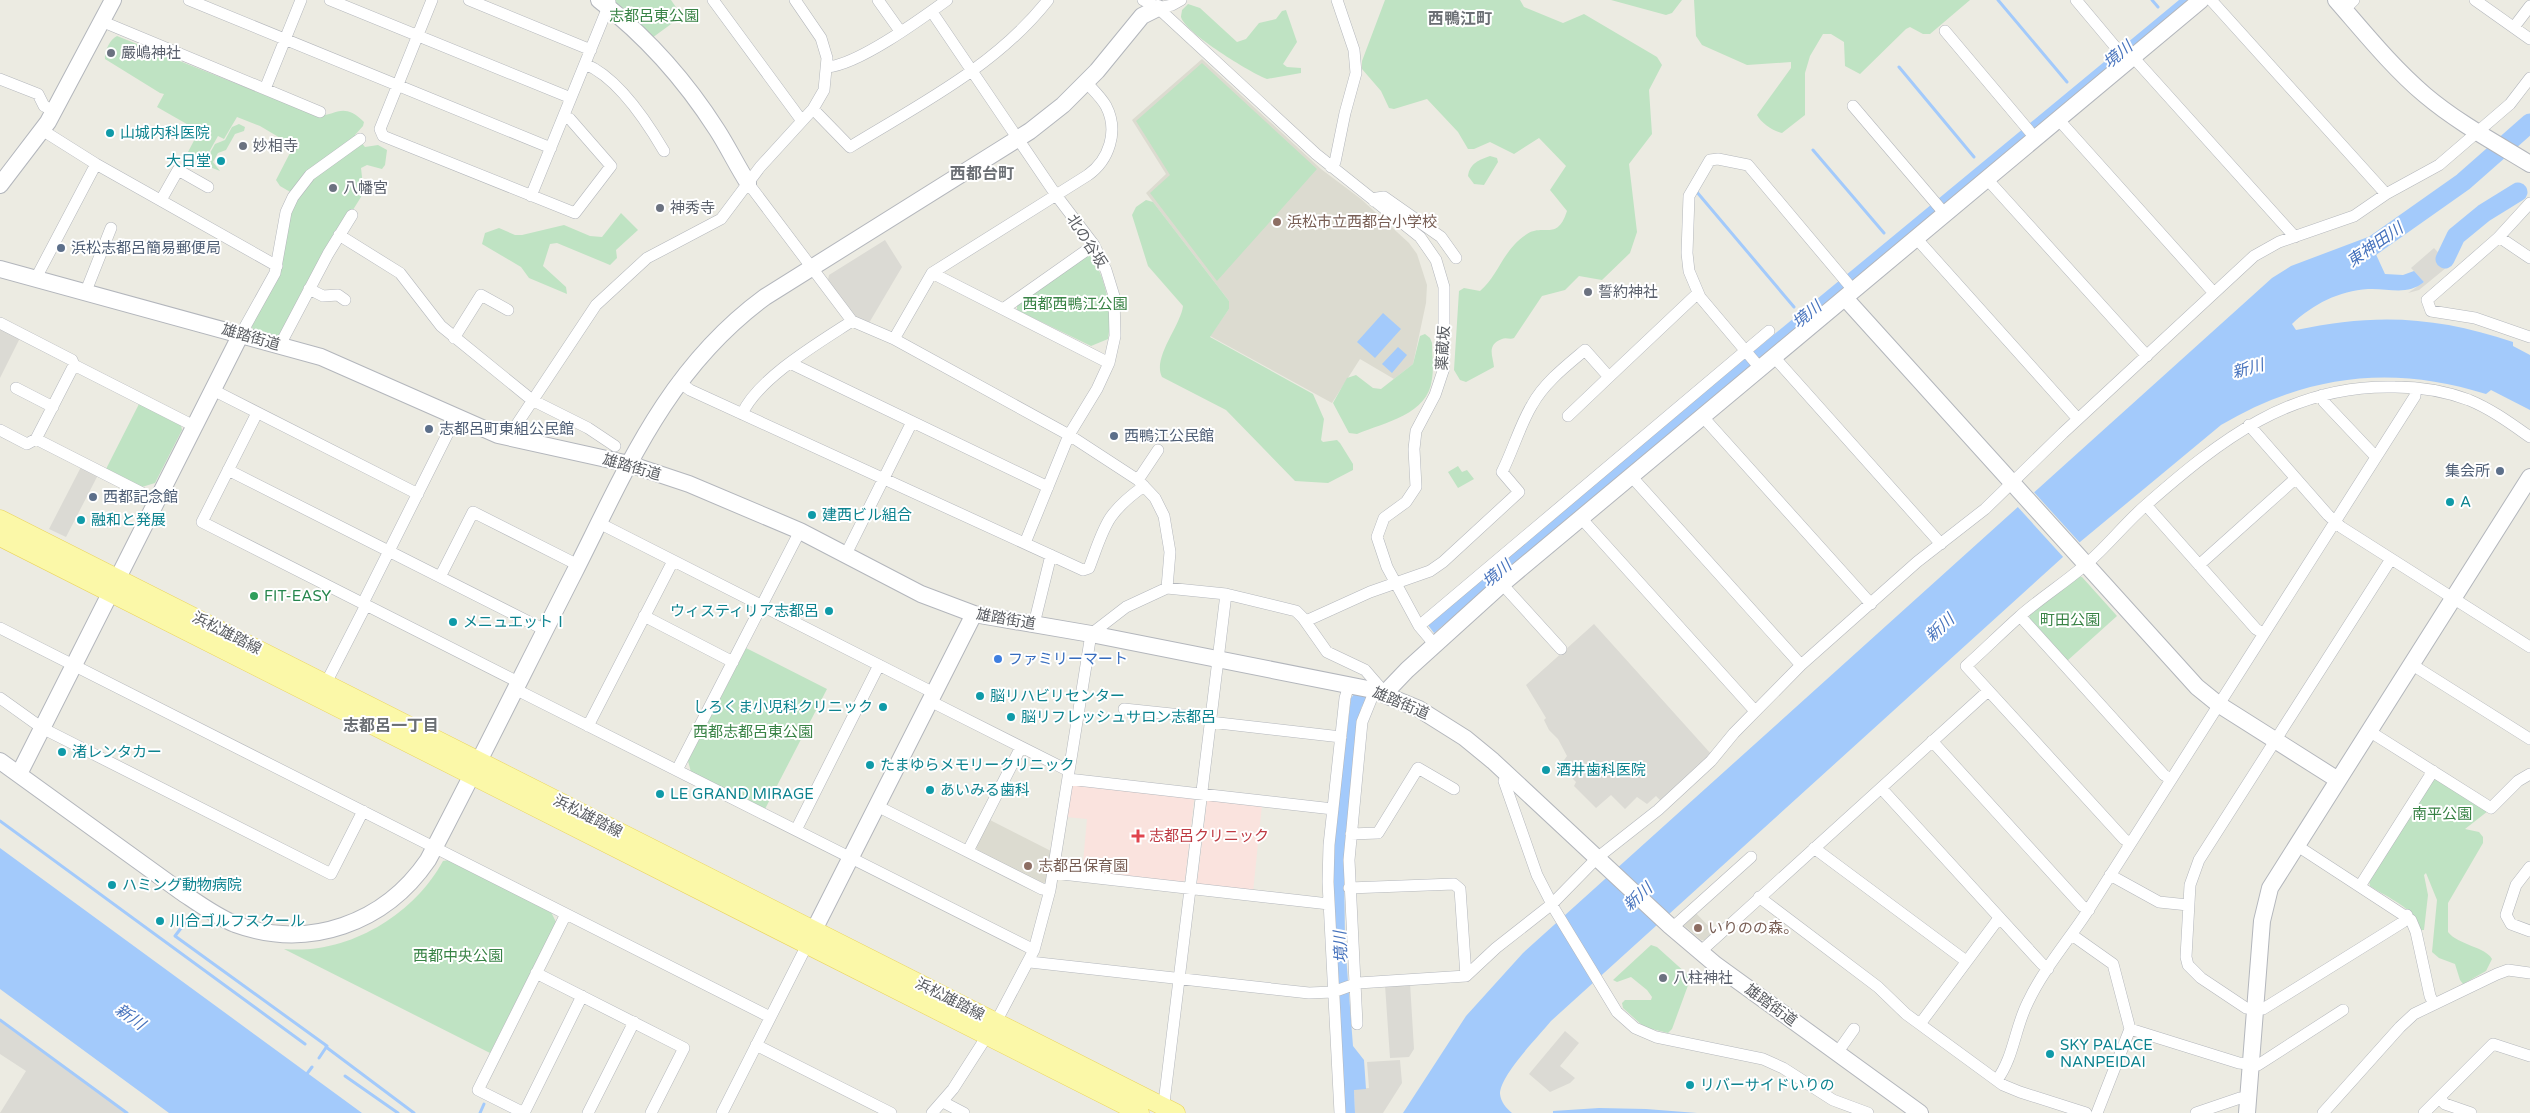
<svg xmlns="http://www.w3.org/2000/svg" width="2530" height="1113" viewBox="0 0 2530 1113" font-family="'Varela Round','Noto Sans JP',sans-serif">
  <rect width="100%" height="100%" fill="#ecebe2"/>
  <path fill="#dbdad4" d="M885,240L902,267L869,323L855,318L828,280L829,275Z
    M2434,248L2447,262L2449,260L2452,263L2419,290L2408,293L2424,282L2411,268Z
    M0,327L20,338L0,378Z
    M81,467L98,475L66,537L49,529Z
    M1594,624L1712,755L1661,801L1656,796L1647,804L1637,797L1625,809L1611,795L1596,808L1574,786L1576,782L1568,774L1562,763L1567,756L1558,739L1549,730L1544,720L1546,718L1526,685Z
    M1410,983L1414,1049L1409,1057L1390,1058L1385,985Z
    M0,1021L126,1113H0L26,1071L0,1054Z
    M1565,1031L1579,1043L1560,1066L1575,1078L1570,1083L1550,1092L1529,1074Z
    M1400,1060L1402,1083L1383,1113H1355L1354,1089L1369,1088L1367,1062Z"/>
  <path fill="#dcdbd0" d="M1202,59L1321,169L1361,199L1409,243L1417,254L1427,285L1426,303L1413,364L1394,379L1360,359L1332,403L1210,336L1229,309V301L1146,193L1166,174L1132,120Z
    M990,820L1051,851L1046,882L1042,884L978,851L976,847Z
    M1694,911L1714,932L1705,940H1701L1681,923Z"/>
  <path fill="#fae3de" d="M1071,784L1192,797L1194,800L1185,880L1180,884L1082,873L1087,819L1066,817Z
    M1209,799L1262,805L1253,892L1199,886L1197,883L1207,801Z"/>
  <path fill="#bfe3c3" d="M615,0H671L682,16L652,38L614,3Z
    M1385,0H1520L1524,7L1563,23L1584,14L1657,57L1662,65L1649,90L1652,134L1629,164L1637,232L1630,253L1602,280L1579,276L1565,290L1542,296L1514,338C1510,340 1506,337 1502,339C1486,345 1493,356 1494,367L1466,382L1460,380L1454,370L1459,291L1464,288L1480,291C1499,275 1503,249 1527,234C1544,223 1557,242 1567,211L1550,190L1566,166L1539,138L1514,154L1490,142L1474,149H1468L1458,132L1427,99L1394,109L1389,108L1381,91L1362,69V61Z
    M1611,0H1682L1672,13L1666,15Z
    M1694,0H1970L1930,34H1923L1910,27L1906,29L1860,74L1845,66L1844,42L1831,34H1823L1810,56L1805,73V115L1782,133C1773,131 1761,123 1757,115L1791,68V62L1747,65L1702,45L1696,36Z
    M1188,4L1200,8L1237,42L1246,39L1259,23L1276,19L1282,11L1286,10L1297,42L1283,64L1287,67L1301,68V73L1267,79C1251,73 1185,33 1181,17C1181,16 1182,11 1182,10Z
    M117,36L315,115C334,119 341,99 364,122L363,126L355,135L365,147L378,145L387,150L385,165L382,169L367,165L361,168L363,186L361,197L326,253L279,336L254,330L250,325L274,281L292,193L280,186L276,180L291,151L292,145L260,126L237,117L224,139L218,136L204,161L188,152L199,131L157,107L164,94L160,93L105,59C104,52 110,39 117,36Z
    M1202,63L1317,169L1217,281L1150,193L1170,175L1136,121Z
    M239,124L245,127L244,131L235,134L226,150L218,153L213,162L220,171L210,167L206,160L215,144L225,140L232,127Z
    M1490,156L1497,158L1498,162L1484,185L1474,184L1468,176C1470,163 1479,160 1490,156Z
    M1146,200L1153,202L1229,301V309L1210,337L1313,394L1324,419L1321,440L1323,442L1337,440L1340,443L1353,464V470L1328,483L1295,481L1226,410L1162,377C1152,358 1181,325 1183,306L1148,266L1132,215L1136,207Z
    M621,213L638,230L616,250L617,258L610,265L557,243L550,244L543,266L566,287L567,294L529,278L521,267L482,244L485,233L499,228L515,235H522L564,225L590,236L602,237Z
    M1088,255L1092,256C1106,281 1113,311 1108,339L1091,346L1017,310V305Z
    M1425,334L1430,338L1432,343C1432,355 1434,367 1432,379C1428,415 1385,422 1357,434L1349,433L1333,403L1347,378L1356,375L1373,388L1381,389L1413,364L1420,336Z
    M139,404L181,425L182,430L155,483L142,487L106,469Z
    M1458,466L1462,472L1467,470L1474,479L1458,488L1448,472Z
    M2078,576L2082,577L2117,616L2067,661L2029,620L2030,614Z
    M746,648L827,689L765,809L691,772L688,761Z
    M2438,779L2488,811L2465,829L2479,832L2483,837V843L2448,903V932C2458,945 2486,947 2492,959L2486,971L2463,984L2460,980L2455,964L2439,958L2432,952L2437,900L2426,873L2424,875L2428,895L2424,930H2421C2415,908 2388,898 2370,886L2369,881L2432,781Z
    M449,860L551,912L556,922L490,1053L284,949C347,955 413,916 443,861Z
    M1651,945L1657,947L1687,974L1690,980L1672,1029L1668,1033L1644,1027L1623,1008L1622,1003L1625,1000H1651L1652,997L1647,990L1631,977L1617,982L1613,980Z"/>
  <path fill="#a3cafb" d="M2179,0H2188L1434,633L1428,625L1748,356Z
    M2368,237L2385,274L2403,275L2414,271L2424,282C2407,296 2389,288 2368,289C2339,291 2313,304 2292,324L2296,330C2374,313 2437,316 2513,342V346L2530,355V410L2491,390L2486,394C2391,364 2306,375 2221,425L2074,547L1551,1021C1539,1036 1500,1075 1500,1094C1501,1102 1506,1108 1512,1113H1403L1466,1016L1523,953L2272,278L2291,266Z
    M1383,313L1401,329L1375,358L1357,342Z
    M1398,347L1407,355L1392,373L1382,364Z
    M1355,693L1368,696L1361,708L1344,863L1345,942L1353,1046L1364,1060L1366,1089L1354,1090L1355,1113H1345L1331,864L1351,698Z
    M0,848L362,1113H169L0,989Z
    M1599,1108L1646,1109L1697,1113H1553V1111Z"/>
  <path fill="#ecebe2" d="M2032,490L2081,544L2065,559L2016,505Z"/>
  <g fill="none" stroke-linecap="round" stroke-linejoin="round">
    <path stroke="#a3cafb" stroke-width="3" d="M1998,0L2067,82
      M2152,0L2158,7
      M1899,67L1974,157
      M1813,150L1884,233
      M1696,191L1794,307
      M0,821L305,1044
      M188,919L175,936L327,1046L319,1058
      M0,1020L127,1113
      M326,1047L414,1113
      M306,1075L312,1067
      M345,1076L398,1113
      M480,1113L484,1104"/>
    <path stroke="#a3cafb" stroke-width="19" d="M2445,259L2456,236L2484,213L2518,192
      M2351,261L2463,182L2530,123"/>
    <defs>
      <path id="street" d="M189,0L551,148
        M330,0L571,98
        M432,0L380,129L383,136L575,213L611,166L570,119L564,116
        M469,0L591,50
        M713,0L802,121
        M878,0L900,31
        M1143,0L1158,8L1316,154L1420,237L1436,260L1444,287V368L1435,395L1416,431L1414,449L1416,487L1406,502L1384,518L1377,537L1387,567L1419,626L1435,645
        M2076,0L2128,62
        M2211,0L2386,194
        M2475,0L2530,39
        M1158,8L1172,5L1181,0
        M2344,10L2354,0
        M932,12L1056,195L1094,245L1106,270L1114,296L1115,336L1109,363L1097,389L1069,435L1025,543
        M101,21L320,112
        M2514,27L2530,6
        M1945,31L2036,139
        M2133,57L2295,237
        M585,64C617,77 647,122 664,151
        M827,67C858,65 921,19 947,0
        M0,79L38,94L44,106L54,111
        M265,89L301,0
        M1853,106L1945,214
        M813,109L850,147C920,104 996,66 1048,0
        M2058,119L2214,293
        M42,130L96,164L277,266
        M1331,167L1335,162L1345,113L1356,73L1354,50L1337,0
        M1987,179L2147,356
        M748,183L852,321L894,339L1069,435L1138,480L1155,498L1164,516L1170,552L1167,588
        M531,196L610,2
        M161,200L178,170L208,187
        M1374,201L1377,198L1384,197L1441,237L1456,258
        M2530,203L2498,238L2427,300L2431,311L2475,318L2530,337
        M339,235L400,273L441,326L532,400L588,428L615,446
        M2499,237L2530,258
        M1916,238L2078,419
        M932,273L1109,363
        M36,278L96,164
        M309,289L323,296L338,295L345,300
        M86,291L111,228
        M1003,309L1094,245
        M0,323L72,360L74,365
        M241,334L275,273L286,212L293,197L310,175L360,139
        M454,338L481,295L508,310
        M894,339L932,273L1088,175C1109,160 1119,131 1106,106C1101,97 1093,90 1086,82
        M280,345L328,254L352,215
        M1774,357L1941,544
        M790,363L1048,487
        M1760,368L1700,297L1689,271L1687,253L1689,196L1710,160L1718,159L1748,165L1854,291
        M678,381L690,390L1083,570L1089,568C1105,526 1105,514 1144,486
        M16,388L53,407
        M213,390L418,494
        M2322,395L2324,402L2376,457
        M257,413L202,522L518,682
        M742,414C758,378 820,342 852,321
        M1568,416L1609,377
        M1703,417L1871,604
        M2249,425L2328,515L2341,527L2530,647
        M0,430L27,444L36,439L74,365L194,426
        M36,439L156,500
        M511,439L513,430L596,305L647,258L721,219L760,167L813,109L824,90L827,58L821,38L795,0
        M228,470L545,630
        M1631,476L1801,665
        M1138,480L1158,450
        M2146,505L2256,629L2263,633
        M1581,518L1755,711
        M599,523L934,693
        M846,554L912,422
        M2391,559L2199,860L2190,885L2186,957L2188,965L2201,978L2246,1008L2263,1009L2403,922L2407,915
        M2199,565L2295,479
        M440,577L473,512L578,565
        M1502,584L1561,649
        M363,603L456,417
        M644,616L733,662
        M2020,616L2164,775L2171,779
        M1306,621L1370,592L1430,571L1443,562L1519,492L1502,472C1513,450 1520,425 1532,405C1544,383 1566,366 1585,350L1609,377L1698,293
        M1034,624L1051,555
        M1419,626L1769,331
        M0,628L770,1017
        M2411,664L2530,739
        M326,683L366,605
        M515,689L1034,950
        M0,698L42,728L331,874L363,811
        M930,701L1069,771
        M1124,709L1210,718
        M1210,722L1341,737
        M588,726L673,561
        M2369,731L2491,808L2518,781L2530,774
        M1932,741L2082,906L2089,910
        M677,770L800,531
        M1509,775L1504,781L1537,875L1555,910L1617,1012L1635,1028L1656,1037L1763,1059L1783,1068L1833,1100L1868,1113
        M1068,779L1333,809
        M1881,788L2042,964L2048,969
        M877,806L1042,889L1050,890
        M796,830L879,665
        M1351,834L1378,833L1418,768L1454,789
        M2130,843L2124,839L1966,666C1984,650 2001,633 2019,617C2039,599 2063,584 2084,566C2106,548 2124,524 2146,505C2220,440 2291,384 2395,387C2420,387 2445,391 2469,400C2491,409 2510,423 2530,437
        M2296,845L2411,920L2416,932L2430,996L2434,1004
        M1814,848L1966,961
        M968,851L1021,747
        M2530,867L2516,885L2506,915L2511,924L2530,931
        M1053,873L1329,904
        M2110,875L2159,902L2188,905
        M2360,886L2433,771
        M1349,888L1454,884L1460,889L1466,976
        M1759,897L1878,987L1906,1014L2003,1085L2020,1092L2086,1113
        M1672,928L1751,857
        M2072,935L2113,964L2130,1029L2097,1113
        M1700,952L1988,691
        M1030,962L1309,993L1333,992L1358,983L1466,976L1496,948L1552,904L1597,858L1658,810L1711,761L1734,733L1801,665L1917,562L1985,509L2063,433L2254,256L2279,242L2354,216L2386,194L2439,165L2510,104L2530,78
        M536,973L684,1048L651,1113
        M996,1022L1034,950L1050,890L1091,634L1126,607L1167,588L1226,594L1296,611L1303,618L1327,652L1365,670L1385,693
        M1357,1024L1349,860L1362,722L1375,690
        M1920,1024L1999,918
        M2130,1029L2239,1063L2258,1065L2343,1010
        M756,1045L891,1113
        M1837,1053L1854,1029
        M1997,1080C2014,1057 2015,1027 2028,1002C2043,970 2068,941 2087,912L2415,396V388
        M2439,1098L2445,1104L2471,1113
        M943,1102L964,1113
        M1163,1111L1226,594
        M524,1113L478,1090L566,914
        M524,1113L582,996
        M588,1113L634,1022
        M722,1113L810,939
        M932,1113L953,1089L987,1036
        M1340,1113L1328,882L1329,845L1345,698L1349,685
        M2196,1113L2240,1098L2248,1099
        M2323,1113L2400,1027L2414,1014L2497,974L2508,970L2530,973
        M2424,1113L2493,1044L2530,1056"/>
      <path id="secondary" d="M599,0C646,36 685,80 717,130C728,147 737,166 748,183
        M2336,0C2364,32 2392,67 2425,95C2457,122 2494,142 2530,164
        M0,185L48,122L113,0
        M0,269L321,357L498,435L629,464L689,484L800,531L921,594L974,614L1091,634L1373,690L1419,709L1465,738L1493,761L1670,926L1716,965L1920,1113
        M1845,298L2197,687L2218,704L2338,780
        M1385,693L1407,670L1502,584L2201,0
        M0,761L180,891C198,903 215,916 235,924C309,951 385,923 428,860C478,765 525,669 574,573C627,468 667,369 765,297L1030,131L1063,105L1097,71L1142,16L1158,8
        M19,774L241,334
        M814,930L974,614
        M2247,1113L2262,921L2270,888L2530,477"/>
      <path id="primary" d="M0,519L1176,1113
        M0,537L1140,1113"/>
    </defs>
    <use href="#street" stroke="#b4b7bc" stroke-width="12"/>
    <use href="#secondary" stroke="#b3b6bc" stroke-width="18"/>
    <use href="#primary" stroke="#ebd45c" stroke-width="19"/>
    <use href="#street" stroke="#fff" stroke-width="11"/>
    <use href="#secondary" stroke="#fff" stroke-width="16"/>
    <use href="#primary" stroke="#fbf8a8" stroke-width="18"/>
  </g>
  <g fill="#6b7280" stroke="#fff" stroke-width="2">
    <circle cx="111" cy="53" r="5"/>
    <circle cx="243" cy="146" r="5"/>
    <circle cx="333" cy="188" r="5"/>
    <circle cx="660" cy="208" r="5"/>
    <circle cx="1588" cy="292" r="5"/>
    <circle cx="1663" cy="978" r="5"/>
  </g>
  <g fill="#0f9aa8" stroke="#fff" stroke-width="2">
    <circle cx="110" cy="133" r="5"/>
    <circle cx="221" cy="161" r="5"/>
    <circle cx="2450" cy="502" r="5"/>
    <circle cx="812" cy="515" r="5"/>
    <circle cx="81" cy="520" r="5"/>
    <circle cx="829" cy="611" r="5"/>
    <circle cx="453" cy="622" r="5"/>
    <circle cx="980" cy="696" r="5"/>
    <circle cx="883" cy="707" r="5"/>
    <circle cx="1011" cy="717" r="5"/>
    <circle cx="62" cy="752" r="5"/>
    <circle cx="870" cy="765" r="5"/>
    <circle cx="1546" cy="770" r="5"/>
    <circle cx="930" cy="790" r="5"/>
    <circle cx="660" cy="794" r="5"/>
    <circle cx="112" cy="885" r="5"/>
    <circle cx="160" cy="921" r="5"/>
    <circle cx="2050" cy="1054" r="5"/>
    <circle cx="1690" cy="1085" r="5"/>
  </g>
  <g fill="#8d6e63" stroke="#fff" stroke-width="2">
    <circle cx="1277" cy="222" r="5"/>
    <circle cx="1028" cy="866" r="5"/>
    <circle cx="1698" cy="928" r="5"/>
  </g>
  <g fill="#5c6f8a" stroke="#fff" stroke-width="2">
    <circle cx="61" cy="248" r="5"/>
    <circle cx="429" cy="429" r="5"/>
    <circle cx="1114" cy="436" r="5"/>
    <circle cx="2500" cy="471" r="5"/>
    <circle cx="93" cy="497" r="5"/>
  </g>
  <circle fill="#2e9e5b" stroke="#fff" stroke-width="2" cx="254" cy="596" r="5"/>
  <circle fill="#3f7fe0" stroke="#fff" stroke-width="2" cx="998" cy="659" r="5"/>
  <path fill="#e0444e" stroke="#fff" stroke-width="2" d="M1135.5 828.5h5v5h5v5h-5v5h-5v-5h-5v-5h5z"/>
  <g text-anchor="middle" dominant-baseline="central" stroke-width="4" stroke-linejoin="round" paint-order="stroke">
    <g font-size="15" fill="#388345" stroke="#fff">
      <text x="654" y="16">志都呂東公園</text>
      <text x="1075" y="304">西都西鴨江公園</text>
      <text x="2070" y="620">町田公園</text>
      <text x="753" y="732">西都志都呂東公園</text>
      <text x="2442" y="814">南平公園</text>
      <text x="458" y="956">西都中央公園</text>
    </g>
    <g font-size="15" fill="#5b616d" stroke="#fff" text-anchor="start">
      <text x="121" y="53">嚴嶋神社</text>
      <text x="253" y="146">妙相寺</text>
      <text x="343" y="188">八幡宮</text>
      <text x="670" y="208">神秀寺</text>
      <text x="1598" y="292">誓約神社</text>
      <text x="1673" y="978">八柱神社</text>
    </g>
    <g font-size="15" fill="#0d838f" stroke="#fff" text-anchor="start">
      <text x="120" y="133">山城内科医院</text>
      <text x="211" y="161" text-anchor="end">大日堂</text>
      <text x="2460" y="502">A</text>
      <text x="822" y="515">建西ビル組合</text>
      <text x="91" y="520">融和と発展</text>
      <text x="819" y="611" text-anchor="end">ウィスティリア志都呂</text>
      <text x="463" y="622">メニュエットⅠ</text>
      <text x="990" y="696">脳リハビリセンター</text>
      <text x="873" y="707" text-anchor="end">しろくま小児科クリニック</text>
      <text x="1021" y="717">脳リフレッシュサロン志都呂</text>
      <text x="72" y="752">渚レンタカー</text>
      <text x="880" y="765">たまゆらメモリークリニック</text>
      <text x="1556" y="770">酒井歯科医院</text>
      <text x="940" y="790">あいみる歯科</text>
      <text x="670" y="794">LE GRAND MIRAGE</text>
      <text x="122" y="885">ハミング動物病院</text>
      <text x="170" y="921">川合ゴルフスクール</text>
      <text x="2060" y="1045">SKY PALACE<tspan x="2060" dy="17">NANPEIDAI</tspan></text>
      <text x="1700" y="1085">リバーサイドいりの</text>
    </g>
    <g font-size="15" fill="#785e54" stroke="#fff" text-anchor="start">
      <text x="1287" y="222">浜松市立西都台小学校</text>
      <text x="1038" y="866">志都呂保育園</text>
      <text x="1708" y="928">いりのの森。</text>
    </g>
    <g font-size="15" fill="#5a5d62" stroke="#fff">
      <text transform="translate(1087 241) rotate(57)">北の谷坂</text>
      <text transform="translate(251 337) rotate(16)">雄踏街道</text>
      <text transform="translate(1443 348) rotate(-87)">薬蔵坂</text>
      <text transform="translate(632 467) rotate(16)">雄踏街道</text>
      <text transform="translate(1006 619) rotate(10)">雄踏街道</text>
      <text transform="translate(227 633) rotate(27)">浜松雄踏線</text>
      <text transform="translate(1401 703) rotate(23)">雄踏街道</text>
      <text transform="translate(588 816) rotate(27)">浜松雄踏線</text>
      <text transform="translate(950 999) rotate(27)">浜松雄踏線</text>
      <text transform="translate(1771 1005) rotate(36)">雄踏街道</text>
    </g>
    <g font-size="15" fill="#4e5e75" stroke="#fff" text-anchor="start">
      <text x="71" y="248">浜松志都呂簡易郵便局</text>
      <text x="439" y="429">志都呂町東組公民館</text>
      <text x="1124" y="436">西鴨江公民館</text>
      <text x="2490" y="471" text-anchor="end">集会所</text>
      <text x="103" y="497">西都記念館</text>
    </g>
    <g font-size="15" fill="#27864d" stroke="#fff" text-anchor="start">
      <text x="264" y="596">FIT-EASY</text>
    </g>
    <g font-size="15" fill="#366cbe" stroke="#fff" text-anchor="start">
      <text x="1008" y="659">ファミリーマート</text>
    </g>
    <g font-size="15" fill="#be3a42" stroke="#fff" text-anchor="start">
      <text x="1149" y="836">志都呂クリニック</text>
    </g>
    <g font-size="16" font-weight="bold" fill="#6b6f74" stroke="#fff">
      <text x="1460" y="19">西鴨江町</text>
      <text x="982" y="174">西都台町</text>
      <text x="391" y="726">志都呂一丁目</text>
    </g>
    <g font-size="16" font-style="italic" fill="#4773bd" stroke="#fff">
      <text transform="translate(2118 55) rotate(-40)">境川</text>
      <text transform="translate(2375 245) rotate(-35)">東神田川</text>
      <text transform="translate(1807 315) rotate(-40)">境川</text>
      <text transform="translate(2248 369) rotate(-15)">新川</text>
      <text transform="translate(1497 574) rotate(-40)">境川</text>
      <text transform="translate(1940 628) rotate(-42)">新川</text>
      <text transform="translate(1638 897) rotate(-42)">新川</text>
      <text transform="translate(1341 947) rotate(-93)">境川</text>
      <text transform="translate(130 1017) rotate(36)">新川</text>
    </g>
  </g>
</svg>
